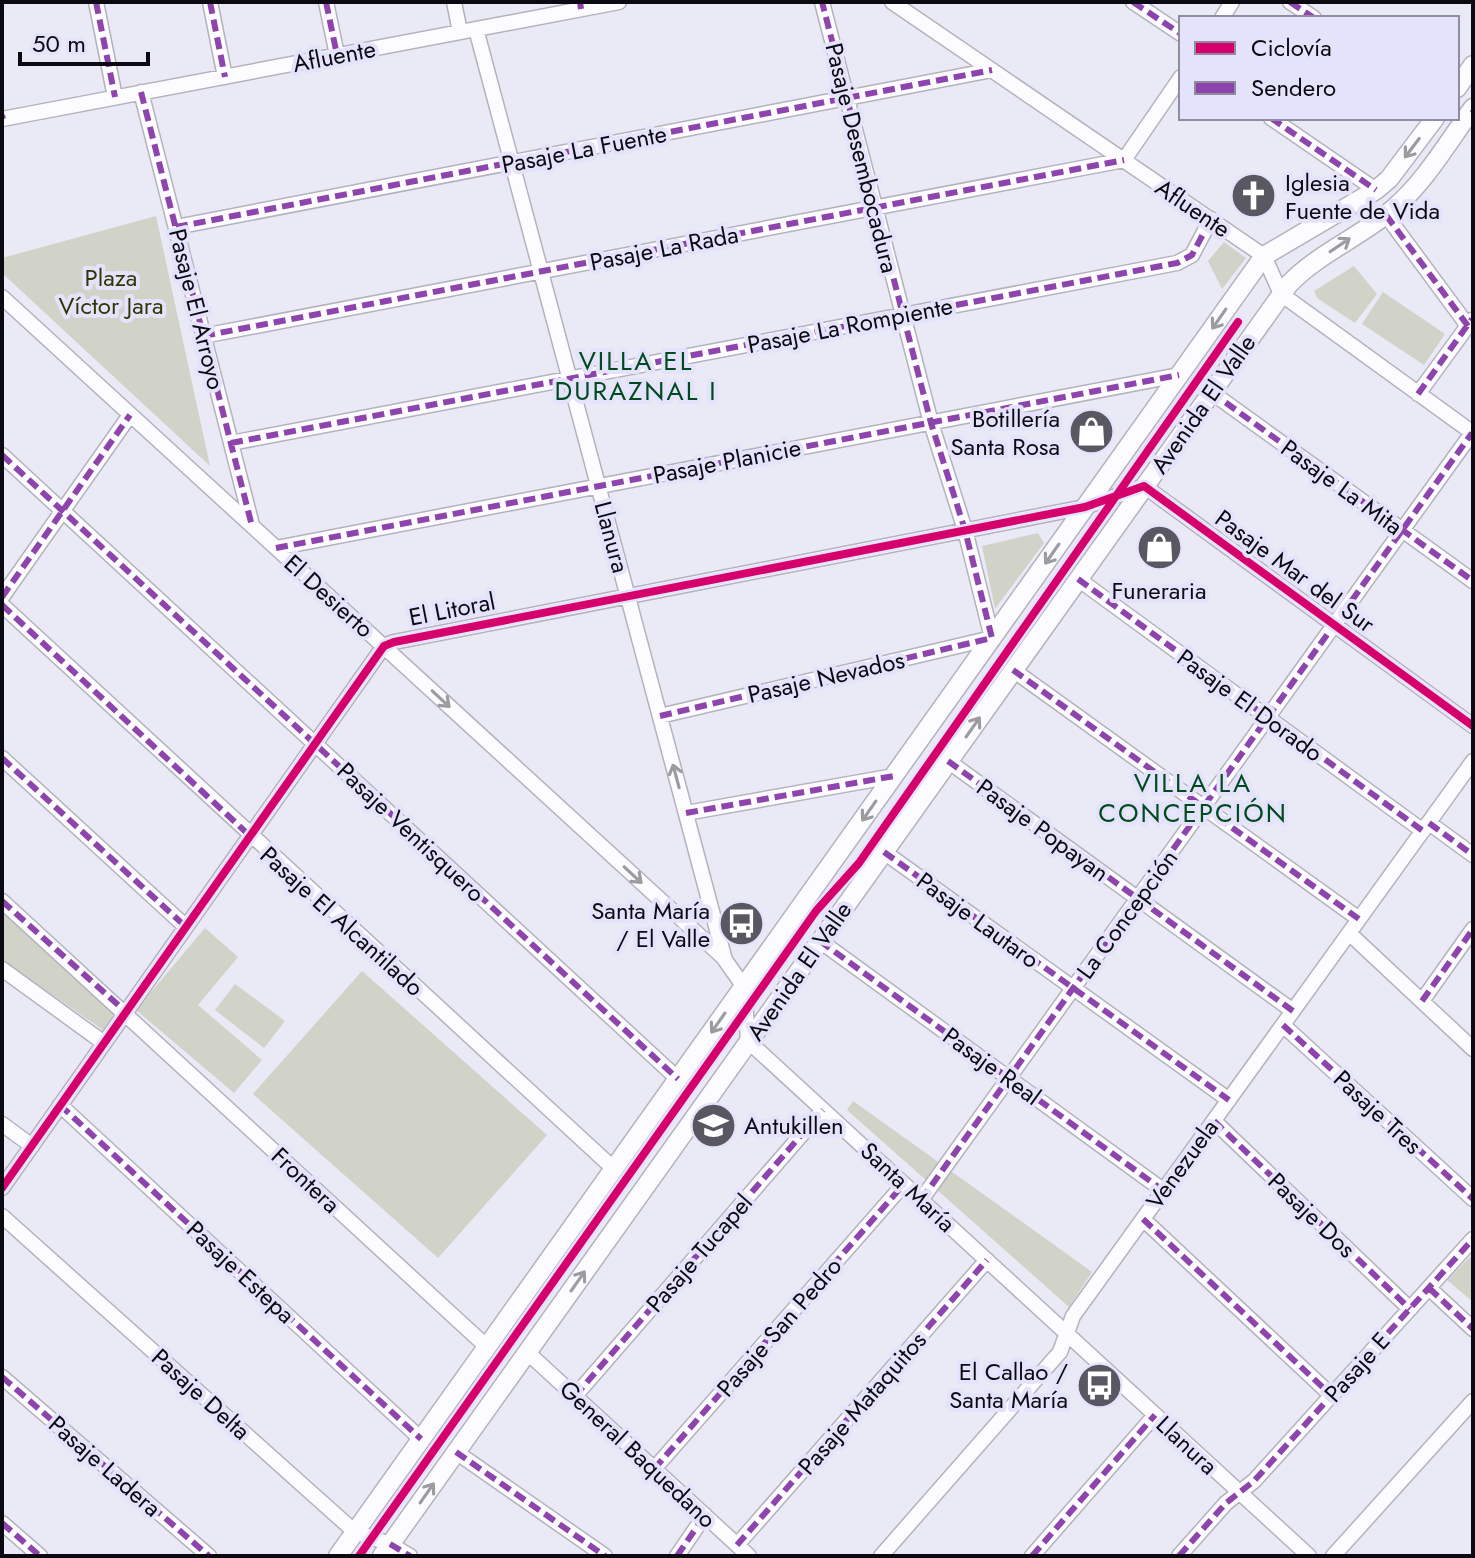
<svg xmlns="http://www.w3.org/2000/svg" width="1475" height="1558" viewBox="0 0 1475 1558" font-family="Jost,sans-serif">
  <rect width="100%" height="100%" fill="#eae9f6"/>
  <path fill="#d1d2c8" d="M156,216L210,466L2,273V258Z
    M1224,242L1246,258L1222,289L1208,261Z
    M1354,266L1377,294L1355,323L1317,298L1314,291Z
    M1383,292L1445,334L1424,365L1362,324Z
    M1038,533L1044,543L995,609L982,546Z
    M2,910L116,1012L103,1030L2,960Z
    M205,928L238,957L198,1005L262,1060L234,1093L136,1010Z
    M362,971L547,1135L438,1258L253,1094Z
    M235,984L285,1021L264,1048L215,1010Z
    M853,1101L1092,1272L1069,1307L847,1110Z
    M1473,1254V1302L1447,1280Z"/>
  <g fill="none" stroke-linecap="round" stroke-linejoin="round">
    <defs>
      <path id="minor" d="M96,2L115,97
        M210,2L225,77
        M326,2L337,55
        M454,2L460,32
        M892,2L1264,256L1281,294L1473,433
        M1133,2L1181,34
        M1290,2L1314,18
        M1222,18L1232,2
        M476,29L725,960L744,987L748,1041L1309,1556
        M141,92L252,525
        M1271,118L1376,190
        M2,119L619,2
        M1386,215L1468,326
        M176,227L992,70
        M2,297L725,959
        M203,336L1124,160L1181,77
        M1211,392L1473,581
        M1418,394L1472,320
        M231,443L1177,263L1192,255L1211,219
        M2,455L678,1079
        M276,548L1179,375
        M1078,579L1423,831
        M2,597L130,415
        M2,605L614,1169
        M1013,670L1359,919
        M660,716L992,638L965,530L931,423L822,2
        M2,758L186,927
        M948,761L1293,1011
        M686,813L894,776
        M1429,823L1473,855
        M884,852L1229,1100
        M2,901L487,1347
        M1349,933L1473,1049
        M820,941L1164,1191
        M2,969L104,1043
        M1422,1001L1473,929
        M1283,1025L1473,1199
        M60,1105L421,1439
        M1214,1121L1410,1309
        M2,1124L32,1146
        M2,1188L384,646L394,642L1085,507L1144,486L1473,726
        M921,1200L1472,433
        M2,1216L355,1532L390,1544L410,1556
        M1143,1219L1331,1395
        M1429,1288L1473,1329
        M527,1352L749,1556
        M2,1377L209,1556
        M575,1396L823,1110
        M456,1452L605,1556
        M654,1469L904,1184
        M2,1523L40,1556
        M737,1545L987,1260
        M677,1556L705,1515
        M881,1556L1060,1352L1073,1316L1473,761
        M1032,1556L1155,1415
        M1179,1556L1226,1503L1254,1481L1473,1239
        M1333,1556L1473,1401"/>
      <path id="tertiary" d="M1457,88L1473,65
        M338,1556L1264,256L1376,190L1389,179L1435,118
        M382,1556L1289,284C1319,253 1360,237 1393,209C1425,182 1448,142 1473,108"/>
    </defs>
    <use href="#minor" stroke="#b4b2bd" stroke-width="17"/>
    <use href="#tertiary" stroke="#b4b2bd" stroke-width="21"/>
    <use href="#minor" stroke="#fcfcfe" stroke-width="14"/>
    <use href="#tertiary" stroke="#fcfcfe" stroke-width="18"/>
    <path stroke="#8e44ad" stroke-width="6" stroke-dasharray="12 6" stroke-linecap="butt" d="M96,2L115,97
      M210,2L225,77
      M326,2L337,55
      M580,2L581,9
      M1133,2L1181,34
      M1290,2L1314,18
      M141,92L252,526
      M1472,109L1473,110
      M2,115L3,119
      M1271,118L1376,190
      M1386,215L1468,326
      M176,227L992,70
      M203,336L1124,160
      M1211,392L1473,581
      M1418,394L1472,319
      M231,443L1177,263L1192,255L1211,219
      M2,455L678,1079
      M276,548L1179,375
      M1078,579L1423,831
      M2,597L130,415
      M2,605L250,836
      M1013,670L1359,919
      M660,716L992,638L965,530L931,423L822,2
      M2,758L186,927
      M948,761L1293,1011
      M686,813L894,776
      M1429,823L1473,855
      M884,852L1229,1100
      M2,901L126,1012
      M820,941L1164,1191
      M1422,1001L1473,929
      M1283,1025L1473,1199
      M60,1105L421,1439
      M1214,1121L1410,1309
      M921,1200L1472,433
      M1143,1219L1331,1395
      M1429,1288L1473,1329
      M2,1377L209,1556
      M575,1396L823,1110
      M456,1452L605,1556
      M654,1469L904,1184
      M2,1523L40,1556
      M390,1544L410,1556
      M737,1545L987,1260
      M677,1556L705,1515
      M1032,1556L1155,1415
      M1179,1556L1226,1503L1254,1481L1473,1239"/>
    <defs>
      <path id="cycleway" d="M2,1188L384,646L394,642L1085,507L1144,486L1473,726
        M359,1556L816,911L859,863L1238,322"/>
    </defs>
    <use href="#cycleway" stroke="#e5e3fc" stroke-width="13"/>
    <use href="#cycleway" stroke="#d6006c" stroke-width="8"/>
  </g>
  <defs><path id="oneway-shaft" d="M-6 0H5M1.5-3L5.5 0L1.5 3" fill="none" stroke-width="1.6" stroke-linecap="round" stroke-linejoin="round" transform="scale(2)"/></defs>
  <g stroke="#9c9ba0">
    <use href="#oneway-shaft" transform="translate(1412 148) rotate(127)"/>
    <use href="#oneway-shaft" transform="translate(1340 245) rotate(-34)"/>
    <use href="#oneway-shaft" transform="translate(1219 319) rotate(125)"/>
    <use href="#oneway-shaft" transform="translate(1052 554) rotate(125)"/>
    <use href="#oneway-shaft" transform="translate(441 699) rotate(43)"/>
    <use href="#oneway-shaft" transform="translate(973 727) rotate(-55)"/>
    <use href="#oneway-shaft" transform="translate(676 776) rotate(-105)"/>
    <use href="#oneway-shaft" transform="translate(869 811) rotate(125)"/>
    <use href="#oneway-shaft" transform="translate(633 875) rotate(43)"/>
    <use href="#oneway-shaft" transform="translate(718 1023) rotate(125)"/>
    <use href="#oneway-shaft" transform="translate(578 1281) rotate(-55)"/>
    <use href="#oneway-shaft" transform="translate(427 1493) rotate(-55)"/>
  </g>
  <defs>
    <symbol id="church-disc" viewBox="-11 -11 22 22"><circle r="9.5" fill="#595862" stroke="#e5e3fc"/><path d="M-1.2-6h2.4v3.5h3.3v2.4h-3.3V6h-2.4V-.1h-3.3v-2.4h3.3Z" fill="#fff"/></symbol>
    <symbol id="shop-disc" viewBox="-11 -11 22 22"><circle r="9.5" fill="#595862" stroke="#e5e3fc"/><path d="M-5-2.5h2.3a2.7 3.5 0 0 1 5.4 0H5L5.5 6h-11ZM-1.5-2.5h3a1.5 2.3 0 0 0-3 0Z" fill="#fff"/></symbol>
    <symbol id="bus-disc" viewBox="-11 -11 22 22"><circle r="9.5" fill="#595862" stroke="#e5e3fc"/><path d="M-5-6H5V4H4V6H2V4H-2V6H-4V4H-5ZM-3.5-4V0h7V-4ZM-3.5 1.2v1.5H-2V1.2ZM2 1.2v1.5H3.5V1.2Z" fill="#fff"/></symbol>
    <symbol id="school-disc" viewBox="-11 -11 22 22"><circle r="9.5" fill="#595862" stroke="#e5e3fc"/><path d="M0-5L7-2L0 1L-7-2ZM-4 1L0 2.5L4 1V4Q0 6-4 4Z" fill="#fff"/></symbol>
  </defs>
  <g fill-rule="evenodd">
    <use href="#church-disc" x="1228" y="170" width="51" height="51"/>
    <use href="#shop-disc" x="1066" y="406" width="51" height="51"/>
    <use href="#shop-disc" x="1134" y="522" width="51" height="51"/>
    <use href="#bus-disc" x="716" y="898" width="51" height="51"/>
    <use href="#school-disc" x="688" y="1100" width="51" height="51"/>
    <use href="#bus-disc" x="1074" y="1360" width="51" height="51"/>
  </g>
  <g text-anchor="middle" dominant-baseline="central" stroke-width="8" stroke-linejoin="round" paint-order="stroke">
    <g font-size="24" fill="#0b0a12" stroke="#e5e3fc">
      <text transform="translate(334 56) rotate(-11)">Afluente</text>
      <text transform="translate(584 149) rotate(-11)">Pasaje La Fuente</text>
      <text transform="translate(862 158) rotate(76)">Pasaje Desembocadura</text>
      <text transform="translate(1193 208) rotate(34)">Afluente</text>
      <text transform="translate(664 248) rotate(-11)">Pasaje La Rada</text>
      <text transform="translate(197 309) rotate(76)">Pasaje El Arroyo</text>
      <text transform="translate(850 325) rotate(-11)">Pasaje La Rompiente</text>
      <text transform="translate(1203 404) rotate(-55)">Avenida El Valle</text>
      <text transform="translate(727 461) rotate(-11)">Pasaje Planicie</text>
      <text transform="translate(1342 487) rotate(36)">Pasaje La Mita</text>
      <text transform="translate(612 537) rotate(75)">Llanura</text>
      <text transform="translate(1295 571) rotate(36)">Pasaje Mar del Sur</text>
      <text transform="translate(329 596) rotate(42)">El Desierto</text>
      <text transform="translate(452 609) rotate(-11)">El Litoral</text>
      <text transform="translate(826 677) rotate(-13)">Pasaje Nevados</text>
      <text transform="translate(1250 705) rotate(36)">Pasaje El Dorado</text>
      <text transform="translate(1043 830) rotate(36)">Pasaje Popayan</text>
      <text transform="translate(411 832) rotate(43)">Pasaje Ventisquero</text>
      <text transform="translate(1127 914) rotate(-54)">La Concepción</text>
      <text transform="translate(978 920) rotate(36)">Pasaje Lautaro</text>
      <text transform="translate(342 921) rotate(42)">Pasaje El Alcantilado</text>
      <text transform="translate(799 971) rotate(-55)">Avenida El Valle</text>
      <text transform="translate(992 1066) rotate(36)">Pasaje Real</text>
      <text transform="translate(1378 1112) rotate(43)">Pasaje Tres</text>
      <text transform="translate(1182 1164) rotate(-54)">Venezuela</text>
      <text transform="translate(306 1180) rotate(43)">Frontera</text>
      <text transform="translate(908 1187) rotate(43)">Santa María</text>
      <text transform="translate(1312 1215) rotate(44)">Pasaje Dos</text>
      <text transform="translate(699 1253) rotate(-49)">Pasaje Tucapel</text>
      <text transform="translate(241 1272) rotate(43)">Pasaje Estepa</text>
      <text transform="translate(779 1327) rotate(-49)">Pasaje San Pedro</text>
      <text transform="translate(1357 1367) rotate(-48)">Pasaje E</text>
      <text transform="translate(201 1394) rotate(42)">Pasaje Delta</text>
      <text transform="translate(862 1403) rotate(-49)">Pasaje Mataquitos</text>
      <text transform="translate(1187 1445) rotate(43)">Llanura</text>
      <text transform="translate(638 1454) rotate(43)">General Baquedano</text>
      <text transform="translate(105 1466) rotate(41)">Pasaje Ladera</text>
    </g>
    <g font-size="24" fill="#0b0a12" stroke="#e5e3fc" text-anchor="end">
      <text x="1285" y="182" text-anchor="start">Iglesia<tspan x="1285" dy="28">Fuente de Vida</tspan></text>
      <text x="1060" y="418">Botillería<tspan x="1060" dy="28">Santa Rosa</tspan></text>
      <text x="1159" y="590" text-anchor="middle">Funeraria</text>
      <text x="710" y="910">Santa María<tspan x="710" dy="28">/ El Valle</tspan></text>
      <text x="744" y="1125" text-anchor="start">Antukillen</text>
      <text x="1068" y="1371">El Callao /<tspan x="1068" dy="28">Santa María</tspan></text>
    </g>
    <g font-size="24" fill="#333503" stroke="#e5e3fc">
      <text x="111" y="277">Plaza<tspan x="111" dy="28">Víctor Jara</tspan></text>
    </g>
    <g font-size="26" letter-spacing="2" fill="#004a1e" stroke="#e5e3fc">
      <text x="636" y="361">VILLA EL<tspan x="636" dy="30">DURAZNAL I</tspan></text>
      <text x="1193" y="783">VILLA LA<tspan x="1193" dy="30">CONCEPCIÓN</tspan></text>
    </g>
  </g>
  <rect width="1475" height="1558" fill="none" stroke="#0b0a12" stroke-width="8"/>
  <rect x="1179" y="16" width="280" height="104" fill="#e5e3fc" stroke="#8e8c9e" stroke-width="2"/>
  <rect x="1195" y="42" width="40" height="12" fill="#d6006c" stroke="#8e8c9e" stroke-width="2"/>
  <text x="1251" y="56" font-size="24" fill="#0b0a12">Ciclovía</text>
  <rect x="1195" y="82" width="40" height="12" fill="#8e44ad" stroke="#8e8c9e" stroke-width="2"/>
  <text x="1251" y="96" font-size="24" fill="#0b0a12">Sendero</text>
  <path d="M20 52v12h128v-12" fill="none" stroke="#0b0a12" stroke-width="4"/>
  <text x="32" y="52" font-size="24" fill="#0b0a12" stroke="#e5e3fc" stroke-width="6" paint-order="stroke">50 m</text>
</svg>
